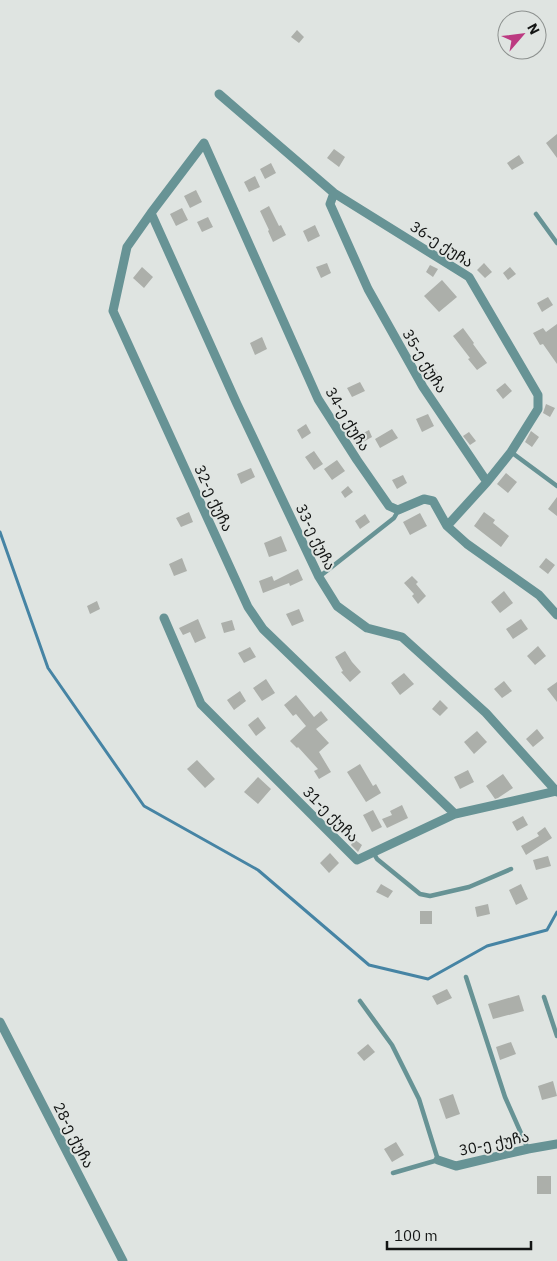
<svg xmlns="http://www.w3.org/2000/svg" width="557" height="1261" viewBox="0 0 557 1261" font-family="'IBM Plex Sans','Noto Sans Georgian',sans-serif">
  <rect width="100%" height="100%" fill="#dfe4e1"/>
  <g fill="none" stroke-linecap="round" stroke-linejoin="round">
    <path stroke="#4684a4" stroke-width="3" d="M0,532L48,668L144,806L258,870L369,965L428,979L487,946L547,930L557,912"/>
  </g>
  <path fill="#acafaa" d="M297,30L304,37L299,43L291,37Z
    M557,134V158L546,143Z
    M334,149L345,157L339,167L327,158Z
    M519,155L524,163L512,170L507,163Z
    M271,163L276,173L265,179L260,169Z
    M255,176L260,187L249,192L244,182Z
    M196,190L202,202L190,208L184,196Z
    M269,206L279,226L281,225L286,235L273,242L268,231L269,230L260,211Z
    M182,208L188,220L176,226L170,214Z
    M208,217L213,227L202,232L197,222Z
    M315,225L320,236L308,242L303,231Z
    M327,263L331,273L321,278L316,267Z
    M484,263L492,272L485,278L477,270Z
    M430,265L438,269L433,277L426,272Z
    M142,267L153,277L144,288L133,278Z
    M510,267L516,274L508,280L503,273Z
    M442,280L457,297L439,312L424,296Z
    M548,297L553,305L542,312L537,303Z
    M557,324V364L543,344L540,345L533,333L543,328L546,332Z
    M463,328L474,343L473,344L487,363L477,370L468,359L470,358L453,336Z
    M262,337L267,349L255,355L250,343Z
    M430,362L438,373L430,379L422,368Z
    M360,382L365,391L352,397L347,388Z
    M505,383L512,391L503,399L496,390Z
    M546,404L555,408L550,417L543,413Z
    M428,414L434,426L422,432L416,419Z
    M306,424L311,433L302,439L297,430Z
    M392,429L398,438L380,448L375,439Z
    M369,430L372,437L356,446L352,439Z
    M531,431L539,437L532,447L525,442Z
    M469,432L476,441L470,445L463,436Z
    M314,451L323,464L314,470L305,457Z
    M337,460L345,471L332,480L324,469Z
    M251,468L255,477L241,484L237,474Z
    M506,473L517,482L508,493L497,484Z
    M403,475L407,483L397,489L392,480Z
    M348,486L353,492L345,498L341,492Z
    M557,497V516L548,509Z
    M189,512L193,522L181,527L176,518Z
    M484,512L495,520L493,523L509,536L501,547L474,526Z
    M420,513L427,526L410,535L403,522Z
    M365,514L370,522L360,529L355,521Z
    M281,536L287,551L269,557L264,543Z
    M182,558L187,571L174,576L169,564Z
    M546,558L555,565L548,574L539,567Z
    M298,569L303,580L290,586L289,583L263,593L259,581L272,576L274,581Z
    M412,576L418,582L416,584L426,596L418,604L412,596L414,594L404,583Z
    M504,591L513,603L500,613L491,602Z
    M97,601L100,609L90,614L87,606Z
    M299,609L304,621L292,626L286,614Z
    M198,619L206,638L195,643L190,632L183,635L179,628Z
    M521,619L528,629L513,639L506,629Z
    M232,620L235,630L224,633L221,623Z
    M538,646L546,656L535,665L527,656Z
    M250,647L256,657L244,663L238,653Z
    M345,651L352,662L361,672L350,682L341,672L343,671L335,657Z
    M404,673L414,684L400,695L391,683Z
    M266,679L275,693L262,701L253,688Z
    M504,681L512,691L502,698L494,689Z
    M557,682V702L547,689Z
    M240,691L246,701L234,710L227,700Z
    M296,695L314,717L321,711L328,720L316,729L329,743L319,752L331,772L319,779L314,771L318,769L298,747L297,748L290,741L306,726L296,714L293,716L284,705Z
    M440,700L448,708L440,716L432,709Z
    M258,717L266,728L256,736L248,725Z
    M537,729L544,738L533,747L526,739Z
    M477,731L487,742L474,754L464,742Z
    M197,760L215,779L205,788L187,769Z
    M360,764L373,786L376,784L381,793L366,802L347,772Z
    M468,770L474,782L460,789L454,777Z
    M503,774L513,788L498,798L495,799L486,786Z
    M258,777L271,789L258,804L244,792Z
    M402,805L408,818L387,828L382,819L392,815L390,811Z
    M373,810L382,827L372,832L363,815Z
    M523,816L528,825L517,831L512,822Z
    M545,827L552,838L526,855L521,846L539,836L537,833Z
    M354,839L362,845L358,852L351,845Z
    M330,853L339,863L329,873L320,863Z
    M548,856L551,866L536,870L533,860Z
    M381,884L393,891L388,898L376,892Z
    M521,884L528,899L516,905L509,890Z
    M488,904L490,914L477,917L475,907Z
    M420,911H432V924H420Z
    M447,989L452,998L437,1005L432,996Z
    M519,995L524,1011L493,1019L488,1004Z
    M511,1042L516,1054L500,1060L496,1047Z
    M368,1044L375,1052L364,1061L357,1053Z
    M553,1081L557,1096L542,1100L538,1086Z
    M453,1094L460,1114L446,1119L439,1099Z
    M396,1142L404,1155L392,1162L384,1149Z
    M537,1176H551V1194H537Z"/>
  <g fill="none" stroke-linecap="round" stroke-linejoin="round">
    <path stroke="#679395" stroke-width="4.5" d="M536,214L557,243
      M511,452L557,486
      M319,577L394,518L398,511
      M373,852L377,859L420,894L430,896L469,887L511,869
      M466,977L505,1097L528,1149
      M544,997L557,1036
      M360,1001L392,1045L419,1099L438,1160L393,1173"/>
    <path stroke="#679395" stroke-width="9" d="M219,94L334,193L469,277L538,395V409L511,452L487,482
      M334,193L330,204L368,289L423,387L487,482L447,526
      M151,213L237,404L319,577L337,606L367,628L402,637L486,713L557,792
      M164,618L201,704L357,860L455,814L557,791
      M455,814L263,629L248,607L113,311L127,247L151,213L204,143L318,399L357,460L389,506L398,510L424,499L433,501L447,526L467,544L539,595L557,615
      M0,1022L123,1261
      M438,1160L456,1166L528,1149L557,1144"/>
  </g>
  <g text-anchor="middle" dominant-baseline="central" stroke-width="4" stroke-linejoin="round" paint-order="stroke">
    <g font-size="15" fill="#131514" stroke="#dfe4e1">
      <text transform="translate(442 244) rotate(33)">36-ე ქუჩა</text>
      <text transform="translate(425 361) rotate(59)">35-ე ქუჩა</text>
      <text transform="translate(348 419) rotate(59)">34-ე ქუჩა</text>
      <text transform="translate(214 498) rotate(65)">32-ე ქუჩა</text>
      <text transform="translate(316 537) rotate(64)">33-ე ქუჩა</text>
      <text transform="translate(331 814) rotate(45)">31-ე ქუჩა</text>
      <text transform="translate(74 1135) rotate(63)">28-ე ქუჩა</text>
      <text transform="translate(494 1143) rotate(-12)">30-ე ქუჩა</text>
    </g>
  </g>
  <g transform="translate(522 35) rotate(62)"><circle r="24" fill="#dfe4e1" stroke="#8d918f"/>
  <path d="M0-4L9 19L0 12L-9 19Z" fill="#bc3a81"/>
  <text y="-8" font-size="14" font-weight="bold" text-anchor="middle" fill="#131514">N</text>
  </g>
  <path d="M387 1241v8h144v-8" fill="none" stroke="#131514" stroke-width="2.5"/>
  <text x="394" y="1241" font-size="15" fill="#131514" stroke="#dfe4e1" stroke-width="4" paint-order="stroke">100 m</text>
</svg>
